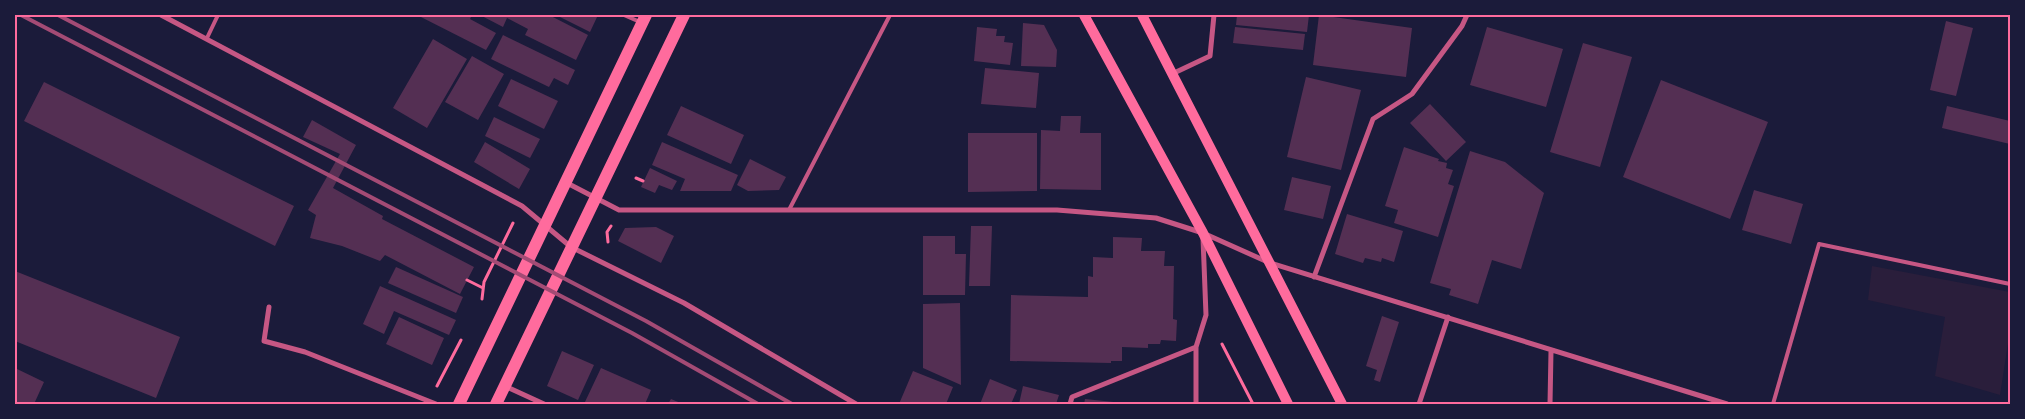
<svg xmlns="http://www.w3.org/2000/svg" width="2025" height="419" viewBox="0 0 2025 419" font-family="Georgia,serif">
  <rect width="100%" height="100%" fill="#1b1b3a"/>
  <path fill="#2a1e3b" d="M1872,266L2010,292V330L2000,395L1935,376L1945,317L1868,300Z"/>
  <path fill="#542f53" d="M417,15H472L470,19L496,33L486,50Z
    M480,15H549L588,35L576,60L525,35L528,29L507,18L503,27Z
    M556,15H598L590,32Z
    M1237,15H1309L1307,32L1236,25Z
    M1319,15L1412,28L1406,77L1313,65Z
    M1946,21L1973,28L1956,96L1930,90Z
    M1023,23L1044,25L1057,50L1056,67L1021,66Z
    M977,27L997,29L996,36H1005L1004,42L1013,43L1010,65L974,61Z
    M1235,27L1305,34L1303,50L1233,43Z
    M1487,27L1563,49L1546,107L1470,85Z
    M503,35L575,70L568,85L554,78L549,87L491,59Z
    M433,39L467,59L427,128L393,108Z
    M1583,43L1632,57L1600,167L1550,152Z
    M472,56L504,74L478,120L445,102Z
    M985,68L1039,73L1036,108L981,104Z
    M1306,77L1361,90L1341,170L1287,157Z
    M511,79L558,101L544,129L498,106Z
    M1661,80L1768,122L1730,219L1623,177Z
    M44,82L294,206L275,246L24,121Z
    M1430,104L1466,142L1446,161L1410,123Z
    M681,106L744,135L731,164L667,135Z
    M1947,106L2010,121V144L1942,128Z
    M1061,116H1081L1080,133H1101V190L1040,189L1041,130L1060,131Z
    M494,117L540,139L530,158L485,136Z
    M312,120L356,145L333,188L383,216L382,219L474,267L460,294L385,255L380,261L342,246L310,238L316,215L308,210L340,154L303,137Z
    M968,133H1037V191L968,192Z
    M485,142L530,169L519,189L474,162Z
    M662,142L738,175L731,191H680L685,179L652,165Z
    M1404,147L1439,159L1438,161L1447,163L1446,168L1453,170L1448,184L1454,186L1438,237L1394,223L1398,210L1385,206Z
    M1470,151L1505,162L1544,193L1521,269L1492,260L1478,304L1449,295L1451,289L1430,283Z
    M750,159L786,177L779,190L748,191L737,185Z
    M650,168L677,181L672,190L659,185L655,193L641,187Z
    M1292,177L1331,186L1323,219L1284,210Z
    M1754,190L1803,204L1791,244L1742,230Z
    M1347,214L1403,231L1394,262L1382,258L1381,262L1365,258L1363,263L1335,254Z
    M971,226H992L990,286H969Z
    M656,227L674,236L661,263L618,241L625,228Z
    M923,236H955V254H966L965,295H923Z
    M1113,237L1142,238L1141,251H1165L1164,266H1174L1173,319L1177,320L1176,341L1161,340L1160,344H1148V348L1122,347V361H1111V363L1010,361L1011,295L1088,297V276L1093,277V257L1113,258Z
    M396,267L463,297L456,313L388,283Z
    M15,271L180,337L156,398L15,341Z
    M380,286L456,320L449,335L394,311L384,334L363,324Z
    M960,303L961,385L923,368V304Z
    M1382,316L1399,322L1380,382L1374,380L1377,370L1366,366Z
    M399,317L444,338L432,365L386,344Z
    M562,351L594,365L578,400L547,386Z
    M15,368L44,382L34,404H15Z
    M601,368L651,390L645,404H584Z
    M913,371L953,387L946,404H899Z
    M990,379L1017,390L1011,404H980Z
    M1023,386L1059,395L1056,404H1019Z
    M671,399L683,404H668Z
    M1085,399L1123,403L1122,404H1084Z"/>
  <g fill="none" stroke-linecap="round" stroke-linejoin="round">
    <path stroke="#ff6b9d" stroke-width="3" d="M636,178L643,181
      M608,242L607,232L611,226
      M467,280L483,288
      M482,299L484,282L513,223
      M1222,344L1253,404
      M437,386L461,340"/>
    <path stroke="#c65784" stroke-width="4" d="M624,15L640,22
      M207,38L218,15
      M789,210L890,15
      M1773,404L1819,244L2010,284"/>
    <path stroke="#c65784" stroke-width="5" d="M161,15L522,206L571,247L684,303L856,404
      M1174,73L1210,56L1214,15
      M567,183L619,210H1057L1156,218L1203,233L1270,263L1727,404
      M1314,277L1373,119L1412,94L1462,26L1467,15
      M269,307L264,341L305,352L436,404
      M505,386L544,404
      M1070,404L1072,397L1196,347
      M1196,404V347L1206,315L1203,238
      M1419,404L1448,317
      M1550,404L1551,351"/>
    <path stroke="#ff6b9d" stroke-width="10" d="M1084,15L1203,233L1288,404
      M1142,15L1342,404"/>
    <path stroke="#ff6b9d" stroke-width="12" d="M459,404L646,15
      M496,404L684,15"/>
    <path stroke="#a44b75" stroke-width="4" d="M21,15L632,333L758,404
      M58,15L646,321L792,404"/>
  </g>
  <rect width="2025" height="419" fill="none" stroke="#1b1b3a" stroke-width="32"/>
  <rect x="16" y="16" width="1993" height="387" fill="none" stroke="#ff6b9d" stroke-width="2"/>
</svg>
